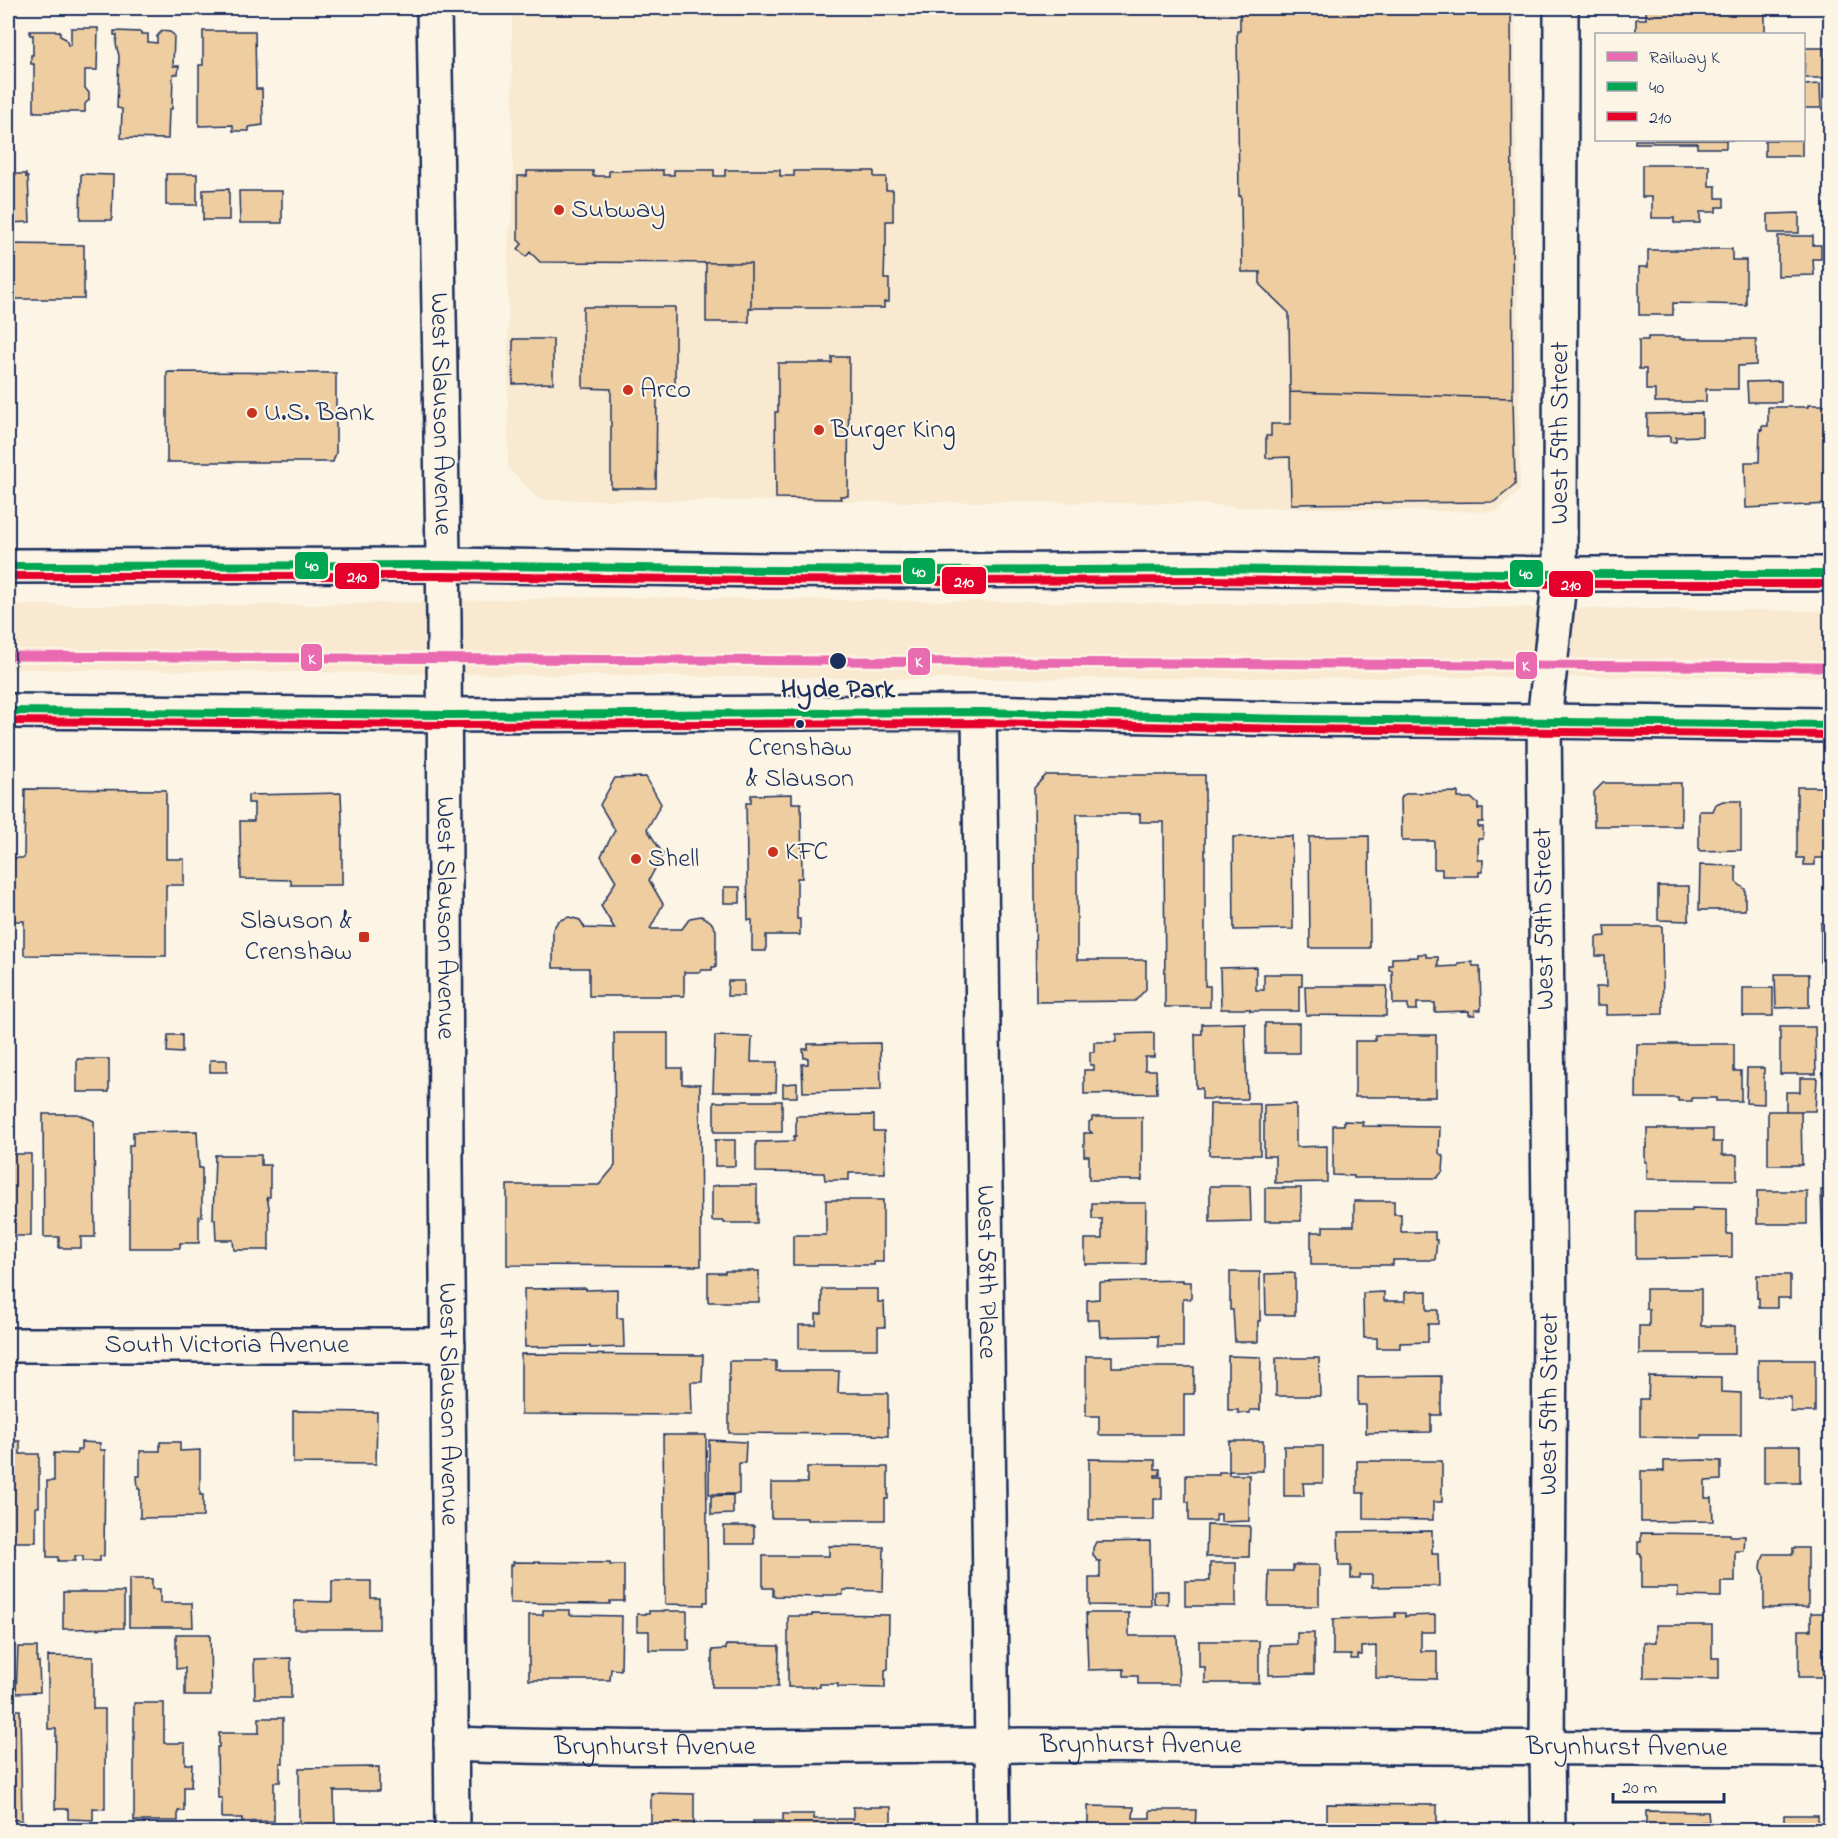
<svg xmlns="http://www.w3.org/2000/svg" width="1838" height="1838" viewBox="0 0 1838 1838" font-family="'Indie Flower',sans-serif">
  <rect width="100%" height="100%" fill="#fcf5e5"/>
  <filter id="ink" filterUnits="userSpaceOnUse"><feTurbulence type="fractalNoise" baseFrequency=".0167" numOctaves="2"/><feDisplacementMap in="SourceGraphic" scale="12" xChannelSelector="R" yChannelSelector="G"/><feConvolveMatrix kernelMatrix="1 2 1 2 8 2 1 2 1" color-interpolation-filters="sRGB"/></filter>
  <g filter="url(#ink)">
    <path fill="#f8e9d0" d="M512,8H1515L1520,490L1497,512L1238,507L1182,503L540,500L508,468V242L513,207Z
      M594,597L1830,611V676L942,679L8,669V605H307Z"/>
    <path fill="#eecea0" stroke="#1b2f5e" stroke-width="1.5" d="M1240,8H1511L1513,398L1290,392L1289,313L1260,285V272H1242L1241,196H1239L1237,31H1240Z
      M1646,8L1765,9V34H1636V19H1646Z
      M71,28H98L97,70H85V88L89,93V100L85,104V112H34V64H31V55H33V35H30V31H60V36L66,39L68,45H71Z
      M114,31L141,32V34H148V42L157,43V36L162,31L170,32L174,35L173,66H179L178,74H173L172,109H169L168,139L121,138L122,109L117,108L119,56L116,44L117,35H114Z
      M203,31H255L256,89H262L263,125L249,127V131H233V125L199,126V65H203Z
      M1805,48H1825V78H1804Z
      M1820,84L1821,108H1804V85Z
      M1635,140H1736H1726V148H1697V143H1635Z
      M1765,140H1802V156H1765Z
      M1642,165H1709V186H1716V198H1724V207H1716V212H1700V223H1674V218H1652V197H1642Z
      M663,170V175H674V170H714V176H725V170H780V176H794V171H874V177H886V190H893V221H886V246H885L884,279H889V302H884V308H751V263L540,262L530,252L526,257L518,249L522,244L518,240V176H527V171H593V176H609V171Z
      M8,174H26V177H28L30,222L8,223Z
      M81,174L113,175L112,220H80Z
      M166,174H197V205H166Z
      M229,189V220H203V190Z
      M239,191H282V223H240Z
      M1799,213V233H1768V214Z
      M1778,236H1813V245H1821V259H1813L1814,275L1778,276Z
      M8,244L84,245V299H8Z
      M1710,249H1732V260H1746V305L1673,303V315H1639V267H1648V250H1710Z
      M706,263H751V308H749V322H706Z
      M583,307H675V388H657L656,488H611V389L583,388Z
      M1648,337H1680V339H1756V365L1738,366V389H1706V402H1655V390H1646V369H1639V340H1648Z
      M513,339H553V383L513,384Z
      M832,357H849L848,496H840L841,499L776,498L775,412H778V363H832Z
      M167,372L336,373V453L333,462H167Z
      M1781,381V402H1748L1747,382Z
      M1290,392L1513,398L1515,485L1494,502L1291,504L1290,457L1266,458V436H1271V424H1290Z
      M1808,405H1830L1829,504L1746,508L1745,462H1759L1760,429L1762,430V426H1768V407H1808Z
      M1702,413V436L1676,437V442H1670V436L1647,437V414Z
      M1046,775H1205V986H1210V1007H1165L1164,822H1140V814H1077V960H1146V989L1135,1001L1036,1002L1034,788Z
      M646,777L661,804L647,829L663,854L649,880L663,904L650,929H682L690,918L701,916L707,919L711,922L716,930V967H712V970H701V972H684V996H589V968H553V929L558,921L569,917L580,920L585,928L615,929L601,906L616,881L601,856L615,830L600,805L615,778Z
      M1603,783H1681V826H1594V792Z
      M1797,787H1830V858H1815V865H1804V858H1797Z
      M25,789L166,790V859H184V885H166V956L24,955V921H8V858H24Z
      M1458,792V798H1471L1478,804V809H1483V822H1478V827H1483V839H1478V860H1483V872H1479V876H1442V869H1434V841H1402L1401,799L1403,795L1409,793Z
      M341,793L342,818V885H291V880L241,879L240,821H254V803H248V795Z
      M792,794V803H801L802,878H797V919H800V935H766V951H752V920H748L746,803H751V795Z
      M1723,801H1741V850L1699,851V811H1713L1716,804Z
      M1292,836L1293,929L1234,930L1233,837Z
      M1369,836L1370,948H1310L1309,837Z
      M1700,865L1736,866V882L1745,889V910H1699Z
      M1658,886H1689V921L1658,920Z
      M724,887H740V903H724Z
      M1821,923H1830V994H1824V973H1821Z
      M1605,926H1662L1663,1014L1606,1015V1006H1596V987H1606L1605,956H1596V937L1606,936Z
      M1418,954H1426V957H1438V967L1458,966V963L1472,962L1473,966H1480L1481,1010H1475V1015H1469V1011L1435,1012V1003H1417V1010H1408V1004H1393L1392,970H1389V965H1392V958L1418,957Z
      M1256,967V990H1264V974H1302V986H1299V1011H1250V1009H1221L1220,968Z
      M1775,974H1809V1007L1776,1008Z
      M728,981H744V996H727Z
      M1305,986H1387L1386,1016L1306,1015Z
      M1743,988H1773V1016H1743Z
      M1826,1022H1830V1053H1826Z
      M1245,1023L1247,1099H1202V1088H1196L1195,1034H1202V1024Z
      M1265,1023H1299V1053H1265Z
      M1780,1027H1815L1816,1074H1780Z
      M614,1033H668V1068H682V1084H700L701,1266L507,1265V1185H599L615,1166Z
      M1154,1033V1057H1145V1070H1156L1157,1093L1084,1094V1070H1094V1065H1090V1052H1094V1042H1116V1034Z
      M168,1035H182V1053L167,1052Z
      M1375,1035H1436V1097H1355V1041H1375Z
      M715,1036L752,1037L751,1062H777L776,1092H713Z
      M880,1043L881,1090L803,1092L802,1064H808V1058H804L803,1049H808V1044Z
      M1637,1044H1734V1071H1741V1101H1716V1098H1692V1101H1678V1098H1636Z
      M77,1059H109V1092H77Z
      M210,1060H227V1072H210Z
      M1747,1068H1764V1104L1746,1103Z
      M1800,1078H1817L1815,1111H1786V1092H1800Z
      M797,1083V1097H783V1084Z
      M725,1101H782V1132H714V1102H725Z
      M1210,1104H1260V1155H1209Z
      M1296,1104V1147L1327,1146V1182L1275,1183V1156H1264V1105Z
      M1826,1107H1830V1140H1826Z
      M1768,1111H1801L1802,1165H1768Z
      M43,1114H78L94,1121L95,1237H81V1248H59V1237H44Z
      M874,1115V1131H884L885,1173H849V1180H825L824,1173L756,1172V1142L794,1141V1136H796V1116Z
      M1092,1117H1142V1180H1089V1156H1084V1133H1092L1089,1130V1122L1092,1120Z
      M1344,1121L1363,1122L1362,1126L1440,1127L1439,1153L1444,1157L1443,1171L1437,1178H1354V1176L1333,1175V1125H1344Z
      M1647,1129H1713V1142H1722V1155H1737V1180L1647,1179V1162H1645V1148H1647Z
      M197,1131L199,1168H202V1216H199V1243H180V1248H129V1145H133V1132Z
      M715,1140H735V1166H715Z
      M1826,1151H1830V1184H1827Z
      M8,1154H31V1236H8Z
      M215,1155H261V1165H270V1197H267L269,1207V1250H234L233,1240H216L215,1219H213Z
      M723,1185H757V1223H724V1221H712V1186Z
      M1210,1186H1250L1251,1221L1210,1222Z
      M1265,1188H1301V1221H1265Z
      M1821,1190H1830V1250H1823Z
      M1757,1191H1807V1224H1757Z
      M826,1200H883V1262H874V1265H793V1235H826Z
      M1354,1201H1394V1214H1401V1232H1435V1240H1437L1435,1260H1393V1265H1311V1232H1323V1226H1354Z
      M1092,1203H1146L1145,1264H1085V1239H1102V1219H1092Z
      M1692,1208L1727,1209V1234H1732V1257L1636,1259V1211H1692Z
      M725,1271H759V1302H708V1273H725Z
      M1230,1272H1260V1321H1258V1342H1235L1233,1310H1230Z
      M1295,1273V1315H1266L1265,1274Z
      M1757,1275H1790V1298H1777V1308H1759V1298H1757Z
      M1826,1276H1830V1326H1826Z
      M1183,1280V1282H1191V1299H1183V1347H1158V1336L1100,1337L1099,1320H1087V1300L1099,1299V1282Z
      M586,1288V1290L617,1289V1318H623L624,1347L590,1348V1346L525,1347L524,1289Z
      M822,1289H878V1302H884L885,1327H878V1349H799V1325H816V1314H822Z
      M1646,1289H1701V1326H1735V1354H1639V1326H1649V1309H1646Z
      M1427,1291V1310H1438V1324H1428V1342L1400,1343V1348H1377V1338H1364L1363,1293L1384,1292V1301H1405V1292Z
      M521,1354L703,1355L702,1382H691L692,1415L521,1414Z
      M1086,1356H1112V1367H1194V1394H1184V1435H1099V1416H1086Z
      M1228,1356L1261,1357L1260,1410H1250V1413H1238V1410H1228Z
      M1276,1358H1319L1320,1396H1276Z
      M1758,1360H1815V1412H1791V1397H1758Z
      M729,1361H776V1371H839L838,1393H888V1436L873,1435V1434L729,1433Z
      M1441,1376V1415H1431V1432L1366,1433V1405H1358V1377Z
      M1649,1376L1721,1377V1392L1741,1393V1435H1701V1438L1640,1437V1399H1648Z
      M293,1411L377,1412L376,1464L293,1463Z
      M663,1435H706L708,1602H704V1605L665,1604Z
      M709,1440L746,1442L745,1463H739V1494H709Z
      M8,1441H20V1454H39V1507H36V1542H8Z
      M1229,1441H1263V1471H1229Z
      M81,1442L100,1443V1450H105L104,1556H100V1561H83V1556H75V1561H58V1557H47V1481H54V1453L77,1454V1450H81Z
      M160,1442H180V1451L200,1450V1495H203V1517L140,1518V1489H138L137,1476H140V1451H160Z
      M1284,1446H1323V1483H1303L1304,1496H1284Z
      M1764,1446H1800V1483H1764Z
      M1089,1459L1155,1460V1469H1160V1475H1155V1477H1162V1499H1154V1520H1089Z
      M1703,1460L1721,1461V1480L1705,1481V1498H1712L1713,1521L1641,1522V1471H1664V1461Z
      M1357,1461H1442V1502H1433V1520L1364,1519V1493H1357Z
      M807,1467H888V1499H885V1520H807V1518H771V1483H807Z
      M1219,1472H1229V1475H1249V1521L1221,1522V1514H1216V1521H1189V1502H1186V1475H1219Z
      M733,1495V1514L711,1515V1496Z
      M1207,1525L1250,1526L1249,1557H1206Z
      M724,1526H754V1544H724Z
      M1827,1527H1830V1576H1827Z
      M1432,1531V1554H1438L1439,1586L1372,1587V1575H1360V1578H1351V1566H1339L1338,1532Z
      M1641,1533L1730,1534V1536H1745L1744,1551H1735V1582H1721V1597L1678,1596V1588H1641V1554H1638V1542H1641Z
      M1150,1541L1151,1606L1089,1605V1578H1100V1561H1097L1093,1555V1548L1096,1542Z
      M829,1546L884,1547L883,1591L843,1590V1595H823V1597L773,1596V1588H763V1556H829Z
      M1793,1548H1808V1607L1764,1608V1575L1761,1568L1762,1560L1765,1554H1793Z
      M513,1562L610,1563V1565H624V1601H610V1604L510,1603V1565H513Z
      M1210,1563H1236V1606H1185V1581H1210Z
      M1293,1565H1319V1606H1268L1269,1571H1293Z
      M129,1579H152V1589H160V1603H192L193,1627H129Z
      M332,1581H371V1598H379V1629H294V1601L332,1602Z
      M1154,1591H1168V1604H1154Z
      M63,1592H124V1628L63,1629Z
      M543,1610H570V1615L622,1616L621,1670L611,1669L610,1680H529V1615H543Z
      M649,1611H687V1640H689V1650H649V1631H637V1614H649Z
      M1086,1613H1129V1636H1177L1179,1684H1138V1676H1124V1669L1088,1670Z
      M1395,1613H1405V1617L1406,1616L1435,1615V1632H1421V1651H1437V1679L1376,1678V1646L1362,1647V1655H1358V1659H1351V1655H1333V1619L1395,1617Z
      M1811,1613H1823V1677H1799V1630H1811Z
      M812,1614L889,1615L888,1669L885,1670V1688L838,1687V1684H820V1687H788V1616H812Z
      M1656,1625H1712V1658H1719V1679L1644,1678V1642H1656Z
      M1827,1631H1830V1677H1827Z
      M1297,1633H1314V1674L1269,1675V1645L1297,1644Z
      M176,1634H210L211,1696H185V1668L176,1669Z
      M1199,1641H1259V1683H1205V1667H1199Z
      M726,1645L779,1646L778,1687H712V1650L726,1649Z
      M18,1647H37V1662H39L40,1692L16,1693Z
      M48,1656L93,1657V1709H105V1809L93,1808V1820L68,1819V1809H55L56,1729H48Z
      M291,1658V1698H255L254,1659Z
      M134,1703H164V1743H185V1764H192L191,1787H184V1811H178V1821H134Z
      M8,1710H20L22,1820H8Z
      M259,1718H283V1763H280V1782H274V1821L242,1822V1818H222V1798H218L217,1747H219V1733H259Z
      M379,1767V1791H334L335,1830H299V1768Z
      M651,1793L694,1794V1830H651Z
      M1327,1804L1437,1805V1822H1446V1830H1393V1827L1376,1826V1830H1327Z
      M1088,1806L1134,1807L1133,1818H1150V1810H1196L1195,1830H1088Z
      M853,1807H891V1830H753V1821H783V1814H814V1819H853Z
      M1646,1811L1708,1812L1709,1822H1701V1830H1646Z
      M1784,1815H1818V1830H1784Z"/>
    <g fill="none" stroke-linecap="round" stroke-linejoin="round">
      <defs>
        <g id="street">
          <path id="s1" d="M979,712L993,1830"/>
          <path id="s2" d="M8,1345H448"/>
          <path id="s3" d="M451,1744C631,1751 811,1745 991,1745C1271,1745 1551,1747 1830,1749"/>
          <path id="s4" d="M1548,1830L1547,1747L1550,1317L1544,721L1560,574L1561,8"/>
        </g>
        <g id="primary">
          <path id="s5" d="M434,8L444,618L446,1164L452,1830"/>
          <path d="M8,566L444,565L769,570L929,571L1205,569L1560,574H1830"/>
          <path d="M8,711L444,715L979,712L1295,719L1544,721L1830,725"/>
        </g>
      </defs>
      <use href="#street" stroke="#1b2f5e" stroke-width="38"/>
      <use href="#primary" stroke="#1b2f5e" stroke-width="38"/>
      <use href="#street" stroke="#fcf5e5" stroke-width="33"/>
      <use href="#primary" stroke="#fcf5e5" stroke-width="33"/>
      <defs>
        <path id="bus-1" d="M8,566L444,565L769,570L929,571L1205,569L1560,574H1830
          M8,711L444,715L979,712L1295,719L1830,725"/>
        <path id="bus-2" d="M8,576H444L769,580L929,581L1205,580L1560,584H1830
          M8,721L444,725L979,723L1295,729L1830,735"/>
      </defs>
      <use href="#bus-1" stroke="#fcf5e5" stroke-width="12"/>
      <use href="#bus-2" stroke="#fcf5e5" stroke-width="12"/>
      <use href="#bus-1" stroke="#00a651" stroke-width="8"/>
      <use href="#bus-2" stroke="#e4002b" stroke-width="8"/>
      <defs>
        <path id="rail-1" d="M8,656L1830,667"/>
      </defs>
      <use href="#rail-1" stroke="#fcf5e5" stroke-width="14"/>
      <use href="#rail-1" stroke="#e96bb0" stroke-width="9"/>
    </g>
  </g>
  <g fill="#c8321e" stroke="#fcf5e5" stroke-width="2">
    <circle cx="559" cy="210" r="6"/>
    <circle cx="628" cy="390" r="6"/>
    <circle cx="252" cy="413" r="6"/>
    <circle cx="819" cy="430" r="6"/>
    <circle cx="773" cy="852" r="6"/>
    <circle cx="636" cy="859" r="6"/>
    <rect x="358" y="931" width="12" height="12" rx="3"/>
  </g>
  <g fill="#1b2f5e" stroke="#fcf5e5" stroke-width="2">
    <circle cx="838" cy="661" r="9"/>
    <circle cx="800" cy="724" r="5"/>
  </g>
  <g text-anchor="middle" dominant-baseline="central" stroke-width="4.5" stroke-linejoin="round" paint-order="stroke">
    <g font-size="26" fill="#1b2f5e" stroke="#fcf5e5">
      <text x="800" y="749">Crenshaw<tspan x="800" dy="31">&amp; Slauson</tspan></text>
    </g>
    <g font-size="27" fill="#1b2f5e" stroke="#fcf5e5" text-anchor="start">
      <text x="571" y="210">Subway</text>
      <text x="640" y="390">Arco</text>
      <text x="264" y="413">U.S. Bank</text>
      <text x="831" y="430">Burger King</text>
      <text x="785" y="852">KFC</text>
      <text x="648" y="859">Shell</text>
      <text x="352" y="921" text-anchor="end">Slauson &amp;<tspan x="352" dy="31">Crenshaw</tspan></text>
    </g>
    <g font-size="27" fill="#1b2f5e" stroke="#fcf5e5">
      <text stroke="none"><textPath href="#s5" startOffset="406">West Slauson Avenue</textPath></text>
      <text stroke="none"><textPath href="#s4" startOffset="1398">West 59th Street</textPath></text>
      <text stroke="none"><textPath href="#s5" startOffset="910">West Slauson Avenue</textPath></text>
      <text transform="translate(1545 919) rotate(-91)">West 59th Street</text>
      <text stroke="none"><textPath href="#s1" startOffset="560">West 58th Place</textPath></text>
      <text stroke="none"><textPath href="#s2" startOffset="219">South Victoria Avenue</textPath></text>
      <text stroke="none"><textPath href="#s5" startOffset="1396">West Slauson Avenue</textPath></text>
      <text stroke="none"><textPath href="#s4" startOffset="426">West 59th Street</textPath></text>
      <text stroke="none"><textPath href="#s3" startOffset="690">Brynhurst Avenue</textPath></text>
      <text stroke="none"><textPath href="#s3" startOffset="204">Brynhurst Avenue</textPath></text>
      <text stroke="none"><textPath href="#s3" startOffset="1176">Brynhurst Avenue</textPath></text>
    </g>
    <g font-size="27" font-weight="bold" fill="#1b2f5e" stroke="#fcf5e5">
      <text x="838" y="690">Hyde Park</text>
    </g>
  </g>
  <g stroke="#fcf5e5" stroke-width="2">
    <rect x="294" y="551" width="35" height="29" rx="6" fill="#00a651"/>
    <rect x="902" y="557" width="34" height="28" rx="6" fill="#00a651"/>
    <rect x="1509" y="559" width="35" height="29" rx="6" fill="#00a651"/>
    <rect x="334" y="562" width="46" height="28" rx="6" fill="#e4002b"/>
    <rect x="941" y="566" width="46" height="29" rx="6" fill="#e4002b"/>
    <rect x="1548" y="570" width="46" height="28" rx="6" fill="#e4002b"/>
    <rect x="300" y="643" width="23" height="29" rx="6" fill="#e96bb0"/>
    <rect x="907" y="647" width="24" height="29" rx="6" fill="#e96bb0"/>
    <rect x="1515" y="651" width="23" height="29" rx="6" fill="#e96bb0"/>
  </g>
  <g font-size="16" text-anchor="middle" font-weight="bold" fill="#fff">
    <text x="312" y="571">40</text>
    <text x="919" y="577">40</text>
    <text x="1526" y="579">40</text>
    <text x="357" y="582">210</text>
    <text x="964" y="587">210</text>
    <text x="1571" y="590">210</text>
    <text x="312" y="664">K</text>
    <text x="919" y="667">K</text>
    <text x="1526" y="671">K</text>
  </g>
  <rect width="1838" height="1838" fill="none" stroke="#fcf5e5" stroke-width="30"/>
  <rect x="15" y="15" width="1808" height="1808" fill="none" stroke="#1b2f5e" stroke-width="2" filter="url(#ink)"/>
  <rect x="1595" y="33" width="210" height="108" fill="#fcf5e5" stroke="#a2a6af" stroke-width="1.5"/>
  <rect x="1607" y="52" width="30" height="9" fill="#e96bb0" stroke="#a2a6af" stroke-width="1.5"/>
  <text x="1649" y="63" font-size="18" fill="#1b2f5e">Railway K</text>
  <rect x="1607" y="82" width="30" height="9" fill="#00a651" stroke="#a2a6af" stroke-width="1.5"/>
  <text x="1649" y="93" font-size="18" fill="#1b2f5e">40</text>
  <rect x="1607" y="112" width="30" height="9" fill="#e4002b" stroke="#a2a6af" stroke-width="1.5"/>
  <text x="1649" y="123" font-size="18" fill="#1b2f5e">210</text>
  <path d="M1613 1793v9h111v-9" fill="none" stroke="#1b2f5e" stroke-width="3"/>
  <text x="1622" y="1793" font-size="18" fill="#1b2f5e" stroke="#fcf5e5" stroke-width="4.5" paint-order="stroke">20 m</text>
</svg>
